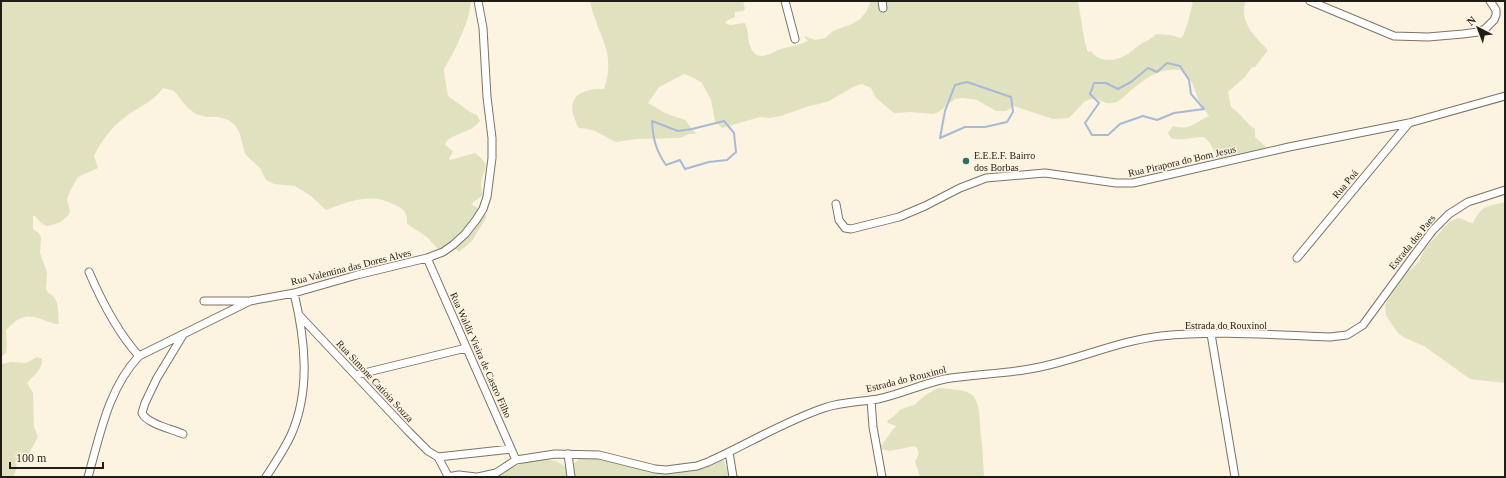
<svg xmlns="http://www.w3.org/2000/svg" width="1506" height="478" viewBox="0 0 1506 478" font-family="'Times New Roman',serif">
  <rect width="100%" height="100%" fill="#fcf3e1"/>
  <path fill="#e0e2bf" d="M1,1H471C469,23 455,51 444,69V72L448,96L470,112L477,115L480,121C471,134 447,134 445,145L453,151L449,159L450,160L475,153C494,167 482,169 481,185C481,188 482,192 483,195L471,204C477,209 485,209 486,218L472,241L459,252L455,248L439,250L427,237L407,224C408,214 404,209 395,205C371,192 350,201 326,210L311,196L295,186L274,184L266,180L260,168L245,154L240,134L235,125L228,120L218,117H206L196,114L188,108L174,91L163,88C151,104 139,106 124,118C110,129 102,140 94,156L98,168L78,177L71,189L67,199L70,211L68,216L59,223L47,226L41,223L35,216H33V229L39,233L41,237L40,253L47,272L46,289L48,293C60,298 58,312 59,324H55C31,316 25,310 6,330L7,345L6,353L1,357Z
    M590,1H743L745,9L743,11L735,12V17L726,21L725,23L730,25L745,23C749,31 747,40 751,48C751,50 755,54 757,55C764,59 776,50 784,48C792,46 800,45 808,41L805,38V36L815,40L825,38L833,31L852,24L860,19L866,12L871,1H875L883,7L885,5L886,1H1078L1085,43L1088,52L1091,51C1097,61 1112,62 1122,57C1128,55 1132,50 1138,46C1143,42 1151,40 1156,34L1170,35L1181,38L1183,36L1188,22L1193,1H1246C1238,21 1255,37 1268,50L1255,67H1252L1245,77L1228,92L1231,107C1241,113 1246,124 1255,129V137L1265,146V154L1219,161L1210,143L1204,137C1193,136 1182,142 1171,138L1168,133L1173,126C1190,131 1194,123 1209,116L1198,99L1192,82L1180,70C1157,68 1145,79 1128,93C1124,97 1118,103 1112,103C1106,104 1101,101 1095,98L1085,101L1069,118L1053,119L1014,106L1006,111H996L977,100L963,98L955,99L937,113L932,114L911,112L894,113L876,98L871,88L862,84L853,87L829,101L819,104L809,106L781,116L770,118L760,117L722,128L715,121L711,100L702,83L694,78L684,74L659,87L648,103L665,113L685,120L696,134H689L680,138L637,139L616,142C601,135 597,129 579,128C564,102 575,88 604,89C617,49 597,37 590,1Z
    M1505,202V383L1470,379L1424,346L1405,338L1398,333L1386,316L1385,305L1390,296L1407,273L1419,262L1424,250L1449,222L1458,218C1464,219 1468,223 1473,223C1482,205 1486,207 1505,202Z
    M37,357L42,359C43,369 33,376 27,383L33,393L34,427L38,437L28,455L25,458L17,459L16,470L13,477H1V364L12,362L26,363Z
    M938,388C947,389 961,389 969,393C982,398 979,426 981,436C983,450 983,463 984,477H920L915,461C919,457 920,450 915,446L889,451L882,449L881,446C887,439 890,432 896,426L888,423L887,421L893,417L901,409L914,405L927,394Z
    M586,457H593L661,470L716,459H723L730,477H477L504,471L523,463L541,459L556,461L568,468L579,459Z"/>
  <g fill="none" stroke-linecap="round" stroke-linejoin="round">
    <path stroke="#a6bad8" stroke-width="2" d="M1167,63L1180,66L1189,80L1191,94L1204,109L1174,113L1157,120L1143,116L1120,124L1108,135H1092L1085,123L1099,103L1090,94L1094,83H1106L1118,89L1131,82L1148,68L1157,72Z
      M967,82L1011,97L1013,112L1007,122L985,127H965L940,138L945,111L955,85Z
      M652,121L678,131L692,129L724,121L734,133L736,152L727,160L709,162L685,169L680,160L666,165C656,151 653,139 652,121Z"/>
    <defs>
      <path id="minor" d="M785,1L795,39
        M882,1L883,8
        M1310,1L1394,36L1428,37L1463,34L1478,32L1485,29L1494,20L1496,15V10L1490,1
        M836,204L839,220L845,228L851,229L899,217L925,206L960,188L986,178L1045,173L1116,183H1133L1289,147L1409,123L1505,96
        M427,258L516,460
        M1297,258L1409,123
        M89,272C102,302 117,332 139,356
        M204,301H247
        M299,315L408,431L428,451L438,457L511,449
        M1211,334L1235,477
        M183,335L157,378L145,403L142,413C147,424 172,429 183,434
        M356,375L466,348
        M871,400L873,427L882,477
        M729,452L733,477
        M568,454L571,477
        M438,457L448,476
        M88,477C100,435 108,389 139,356L250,301L294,293L357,275L427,258L443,252L453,245L465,234L476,220L483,209L487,197L492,158V138L487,97L483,28L478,1
        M266,477C275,463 284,450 291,435C311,390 305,339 294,293
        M447,477L459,475L476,477
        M478,477L496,473L516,460L555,454L599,455L655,469L666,470L697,466L708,462C746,445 785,421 824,408C841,402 860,402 878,399C901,394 922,384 945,379C975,374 1006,374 1035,368C1078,360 1117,341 1161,336C1216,330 1275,335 1330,337L1347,335L1363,325L1412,258L1433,230L1449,214L1468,202L1505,190"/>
    </defs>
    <use href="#minor" stroke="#7b7363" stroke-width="9"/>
    <use href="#minor" stroke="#fff" stroke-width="7"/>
  </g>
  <circle fill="#29716a" stroke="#fcf3e1" stroke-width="1.5" cx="966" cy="161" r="4"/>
  <g text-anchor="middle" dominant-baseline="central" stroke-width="3" stroke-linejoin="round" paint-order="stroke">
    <g font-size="10" fill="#201d16" stroke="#fcf3e1" text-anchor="start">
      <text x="974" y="155">E.E.E.F. Bairro<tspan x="974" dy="12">dos Borbas</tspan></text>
    </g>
    <g font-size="10" fill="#201d16" stroke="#fcf3e1">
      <text transform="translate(1182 161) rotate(-13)">Rua Pirapora do Bom Jesus</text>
      <text transform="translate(1345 184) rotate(-50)">Rua Poá</text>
      <text transform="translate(1412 242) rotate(-51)">Estrada dos Paes</text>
      <text transform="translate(351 267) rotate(-14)">Rua Valentina das Dores Alves</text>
      <text x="1226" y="325">Estrada do Rouxinol</text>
      <text transform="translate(481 355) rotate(66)">Rua Waldir Vieira de Castro Filho</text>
      <text transform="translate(906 379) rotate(-14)">Estrada do Rouxinol</text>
      <text transform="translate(375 381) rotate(47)">Rua Simone Catioia Souza</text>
    </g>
  </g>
  <rect width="1506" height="478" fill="none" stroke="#201d16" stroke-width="4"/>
  <g transform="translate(1478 28) rotate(318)" stroke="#fcf3e1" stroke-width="3" paint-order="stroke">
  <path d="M0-3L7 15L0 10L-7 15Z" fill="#201d16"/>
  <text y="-6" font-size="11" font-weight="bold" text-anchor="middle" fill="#201d16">N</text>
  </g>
  <path d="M10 462v6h93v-6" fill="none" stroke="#201d16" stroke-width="2"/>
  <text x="16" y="462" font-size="12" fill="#201d16" stroke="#fcf3e1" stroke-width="3" paint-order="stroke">100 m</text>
</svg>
